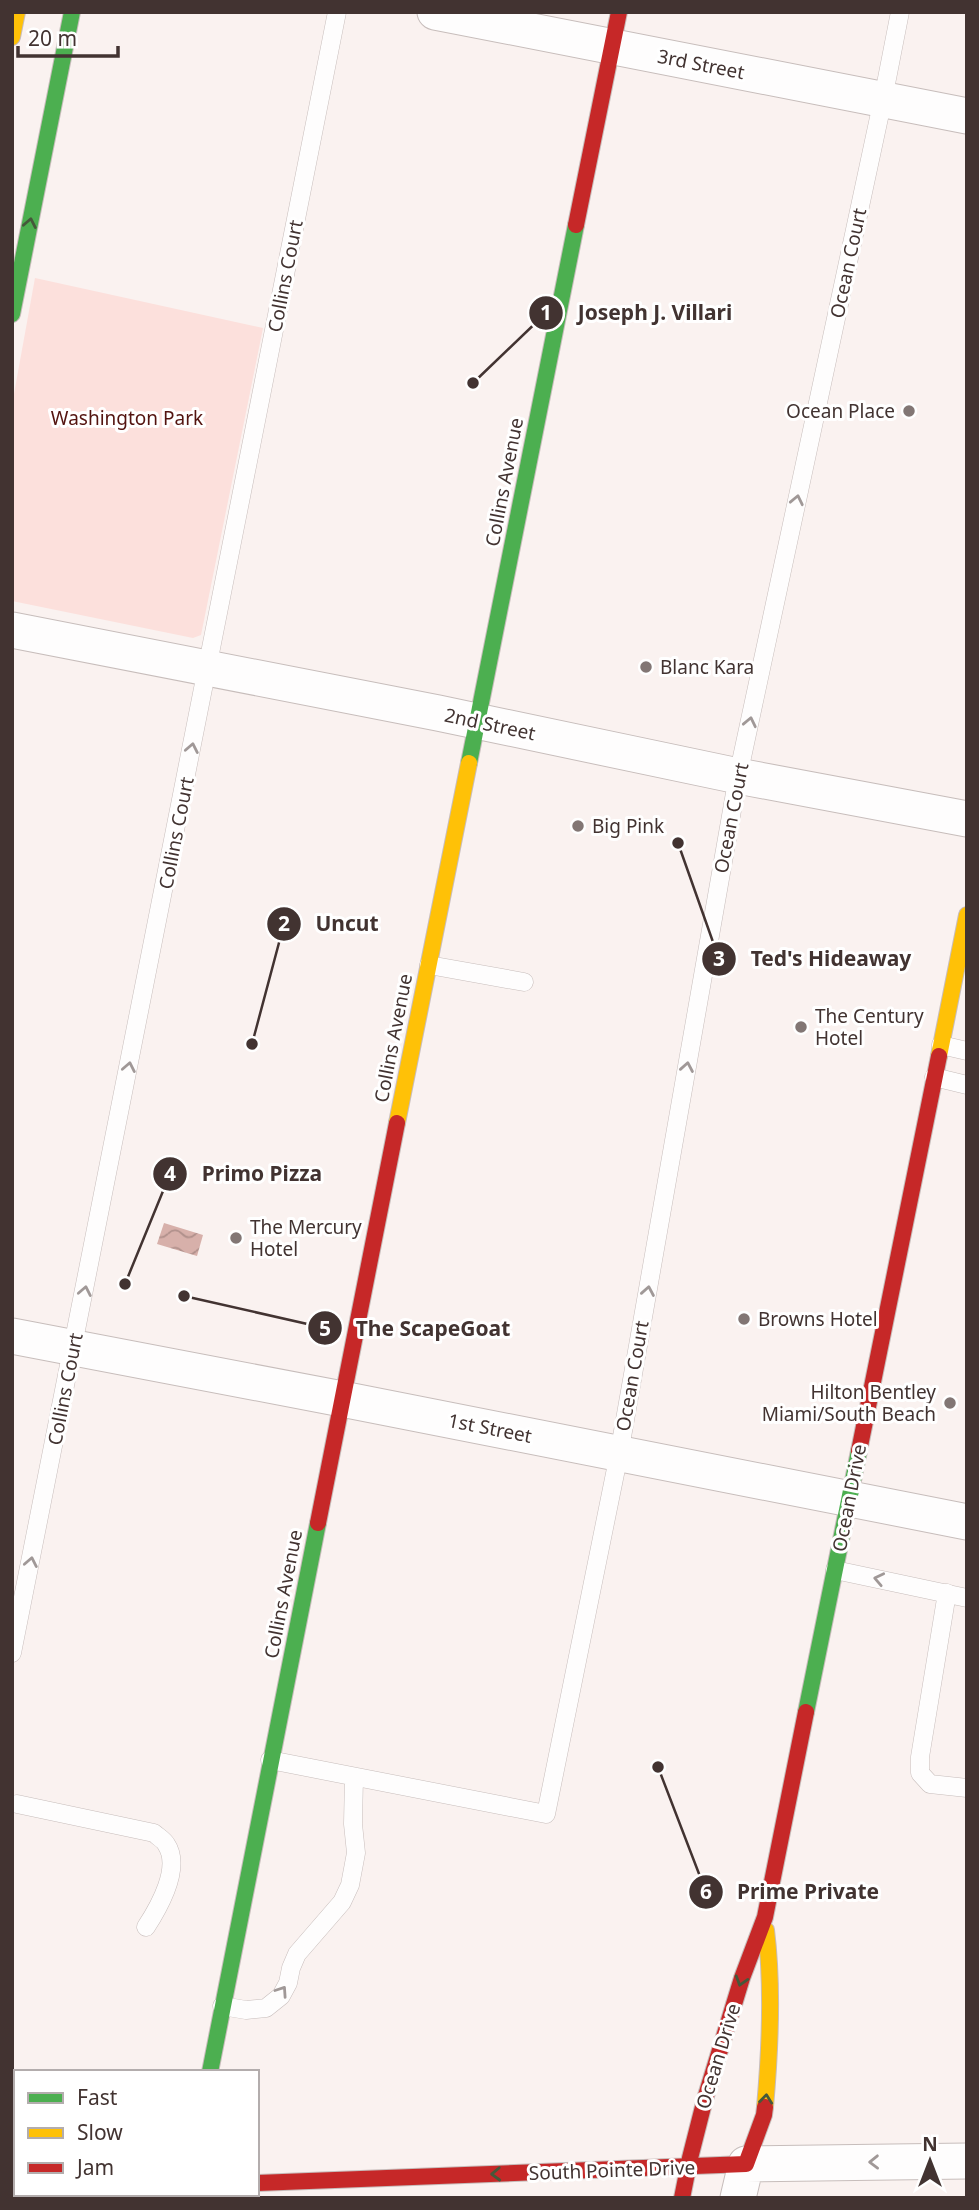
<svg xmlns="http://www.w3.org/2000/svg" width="979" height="2210" viewBox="0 0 979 2210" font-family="'Noto Sans',sans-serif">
  <defs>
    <pattern id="water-waves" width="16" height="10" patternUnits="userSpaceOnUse" patternTransform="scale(1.75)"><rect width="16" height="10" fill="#d7b0aa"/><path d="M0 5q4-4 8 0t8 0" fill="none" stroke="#b0908b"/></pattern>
  </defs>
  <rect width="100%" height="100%" fill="#faf2f0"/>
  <path fill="#fce0dc" d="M35,278L263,328L201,635L193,638L12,601V405Z"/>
  <path fill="url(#water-waves)" d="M164,1223L203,1235L197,1256L157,1244Z"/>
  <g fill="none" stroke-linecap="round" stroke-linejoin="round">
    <defs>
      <path id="lane" d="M429,965L524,982
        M941,1045L967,1051
        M934,1077L967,1085
        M835,1570L967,1598
        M947,1593L920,1757V1773L930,1784L967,1788
        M12,1653L337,12
        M270,1760L546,1814L619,1454L738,776L883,99L900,12
        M17,1804L154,1833C157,1836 164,1840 166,1844C182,1867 159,1907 146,1927
        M222,2006L246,2010L266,2008L281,1996L288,1983L291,1968L297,1954L342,1902L350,1885L356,1853L353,1824L354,1777"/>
      <path id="street" d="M435,12L967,116
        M12,630L438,713L738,776L967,819
        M12,1336L342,1399L967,1522
        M738,2198L746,2164L967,2161"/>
      <path id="fast" d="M12,314L72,12
        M469,763L576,225
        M806,1712L859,1451
        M210,2072L318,1523
        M12,2190L16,2189"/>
      <path id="slow" d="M12,37L17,12
        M939,1056L967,915
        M397,1123L469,763
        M765,2107C770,2051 773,1986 766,1930"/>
      <path id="jam" d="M576,225L619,12
        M859,1451L939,1056
        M318,1523L397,1123
        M257,2183L746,2164L764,2115L765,2107
        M187,2194V2198
        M682,2198L690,2158L705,2099L742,1978L765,1917L806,1712"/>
    </defs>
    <use href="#lane" stroke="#c7bdbb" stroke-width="19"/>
    <use href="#street" stroke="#c7bdbb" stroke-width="37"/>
    <use href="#fast" stroke="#c7bdbb" stroke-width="18"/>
    <use href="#slow" stroke="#c7bdbb" stroke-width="18"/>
    <use href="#jam" stroke="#c7bdbb" stroke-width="18"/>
    <use href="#lane" stroke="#fefdfd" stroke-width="18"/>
    <use href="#street" stroke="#fefdfd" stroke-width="35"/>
    <use href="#fast" stroke="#4caf50" stroke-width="16"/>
    <use href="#slow" stroke="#ffc107" stroke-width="16"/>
    <use href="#jam" stroke="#c62828" stroke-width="16"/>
  </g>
  <defs><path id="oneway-chevron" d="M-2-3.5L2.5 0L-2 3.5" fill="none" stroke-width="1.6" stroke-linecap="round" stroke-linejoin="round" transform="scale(1.75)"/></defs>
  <g stroke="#45583a">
    <use href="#oneway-chevron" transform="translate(30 223) rotate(-79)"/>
    <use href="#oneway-chevron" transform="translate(741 1981) rotate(107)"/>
    <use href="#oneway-chevron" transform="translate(766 2099) rotate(-84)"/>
    <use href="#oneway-chevron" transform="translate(496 2174) rotate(178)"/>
  </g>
  <g stroke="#a09897">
    <use href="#oneway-chevron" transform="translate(797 500) rotate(-78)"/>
    <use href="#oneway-chevron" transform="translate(750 722) rotate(-78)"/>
    <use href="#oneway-chevron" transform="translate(192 748) rotate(-79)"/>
    <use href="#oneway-chevron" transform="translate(129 1067) rotate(-79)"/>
    <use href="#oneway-chevron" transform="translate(687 1067) rotate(-80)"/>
    <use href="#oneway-chevron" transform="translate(85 1291) rotate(-79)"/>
    <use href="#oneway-chevron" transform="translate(648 1291) rotate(-80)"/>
    <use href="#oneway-chevron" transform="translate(31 1562) rotate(-79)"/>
    <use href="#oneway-chevron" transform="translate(879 1579) rotate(-168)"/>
    <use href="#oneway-chevron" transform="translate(282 1991) rotate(-56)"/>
    <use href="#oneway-chevron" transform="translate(874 2162) rotate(179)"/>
  </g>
  <g fill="#827674" stroke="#fff" stroke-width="2.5">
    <circle cx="909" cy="411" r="7"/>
    <circle cx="646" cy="667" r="7"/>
    <circle cx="578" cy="826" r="7"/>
    <circle cx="801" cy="1027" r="7"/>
    <circle cx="236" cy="1238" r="7"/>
    <circle cx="744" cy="1319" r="7"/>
    <circle cx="950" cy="1403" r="7"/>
  </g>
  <g text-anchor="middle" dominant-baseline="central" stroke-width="6" stroke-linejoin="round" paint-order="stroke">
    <g font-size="19" fill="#423331" stroke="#fff">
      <text transform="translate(701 64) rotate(11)">3rd Street</text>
      <text transform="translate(848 263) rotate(-78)">Ocean Court</text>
      <text transform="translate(285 276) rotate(-79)">Collins Court</text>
      <text transform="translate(504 482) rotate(-79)">Collins Avenue</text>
      <text transform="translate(490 724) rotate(12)">2nd Street</text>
      <text transform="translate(731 818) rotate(-79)">Ocean Court</text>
      <text transform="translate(176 833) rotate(-79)">Collins Court</text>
      <text transform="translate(393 1038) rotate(-79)">Collins Avenue</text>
      <text transform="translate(632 1376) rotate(-80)">Ocean Court</text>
      <text transform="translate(65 1389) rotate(-79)">Collins Court</text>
      <text transform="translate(490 1428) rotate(11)">1st Street</text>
      <text transform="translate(849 1498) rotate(-79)">Ocean Drive</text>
      <text transform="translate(283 1594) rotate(-79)">Collins Avenue</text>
      <text transform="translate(718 2056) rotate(-73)">Ocean Drive</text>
      <text transform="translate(612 2170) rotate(-2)">South Pointe Drive</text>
    </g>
    <g font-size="19" fill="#423331" stroke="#fff" text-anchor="start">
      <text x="895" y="411" text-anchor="end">Ocean Place</text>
      <text x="660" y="667">Blanc Kara</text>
      <text x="592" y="826">Big Pink</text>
      <text x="815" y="1016">The Century<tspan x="815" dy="22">Hotel</tspan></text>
      <text x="250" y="1227">The Mercury<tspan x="250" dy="22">Hotel</tspan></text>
      <text x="758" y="1319">Browns Hotel</text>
      <text x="936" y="1392" text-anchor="end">Hilton Bentley<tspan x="936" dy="22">Miami/South Beach</tspan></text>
    </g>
    <g font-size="19" fill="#53130f" stroke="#fff">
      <text x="127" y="418">Washington Park</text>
    </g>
  </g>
  <path fill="none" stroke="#423331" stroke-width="2.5" d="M473 383L546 313M252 1044L284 924M678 843L719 959M125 1284L170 1174M184 1296L325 1328M658 1767L706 1892"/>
  <g fill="#423331" stroke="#fff" stroke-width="2.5">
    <circle cx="473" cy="383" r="7"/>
    <circle cx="252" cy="1044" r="7"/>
    <circle cx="678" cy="843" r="7"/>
    <circle cx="125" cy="1284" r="7"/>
    <circle cx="184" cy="1296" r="7"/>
    <circle cx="658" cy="1767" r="7"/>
    <circle cx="546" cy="313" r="18"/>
    <circle cx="284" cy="924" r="18"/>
    <circle cx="719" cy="959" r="18"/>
    <circle cx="170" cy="1174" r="18"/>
    <circle cx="325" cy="1328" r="18"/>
    <circle cx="706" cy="1892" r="18"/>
  </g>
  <g font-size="21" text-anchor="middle" font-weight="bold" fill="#fff">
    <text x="546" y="320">1</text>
    <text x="284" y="931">2</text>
    <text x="719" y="966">3</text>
    <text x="170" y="1181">4</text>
    <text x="325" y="1336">5</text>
    <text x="706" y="1899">6</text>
  </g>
  <g font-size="21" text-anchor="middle" font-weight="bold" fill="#423331" stroke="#fff" stroke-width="6" stroke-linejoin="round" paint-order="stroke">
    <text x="655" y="320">Joseph J. Villari</text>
    <text x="347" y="931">Uncut</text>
    <text x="831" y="966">Ted's Hideaway</text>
    <text x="262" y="1181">Primo Pizza</text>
    <text x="433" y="1336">The ScapeGoat</text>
    <text x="808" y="1899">Prime Private</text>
  </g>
  <rect width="979" height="2210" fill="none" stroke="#423331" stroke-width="28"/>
  <rect x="14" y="2070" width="245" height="126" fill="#ffffff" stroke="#b3adad" stroke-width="2"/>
  <rect x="28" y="2093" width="35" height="10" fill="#4caf50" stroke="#b3adad" stroke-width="2"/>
  <text x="77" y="2105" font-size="21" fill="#423331">Fast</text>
  <rect x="28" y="2128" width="35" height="10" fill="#ffc107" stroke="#b3adad" stroke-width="2"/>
  <text x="77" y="2140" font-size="21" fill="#423331">Slow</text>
  <rect x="28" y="2163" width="35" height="10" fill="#c62828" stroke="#b3adad" stroke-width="2"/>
  <text x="77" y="2175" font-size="21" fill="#423331">Jam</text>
  <g transform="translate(930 2161)" stroke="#ffffff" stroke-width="5" paint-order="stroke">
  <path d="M0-5L12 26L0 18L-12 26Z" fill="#423331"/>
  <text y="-10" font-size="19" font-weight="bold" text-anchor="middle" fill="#423331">N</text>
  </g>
  <path d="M18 46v10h100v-10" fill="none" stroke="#423331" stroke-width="3.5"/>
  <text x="28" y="46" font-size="21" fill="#423331" stroke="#ffffff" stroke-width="5" paint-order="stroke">20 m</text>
</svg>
